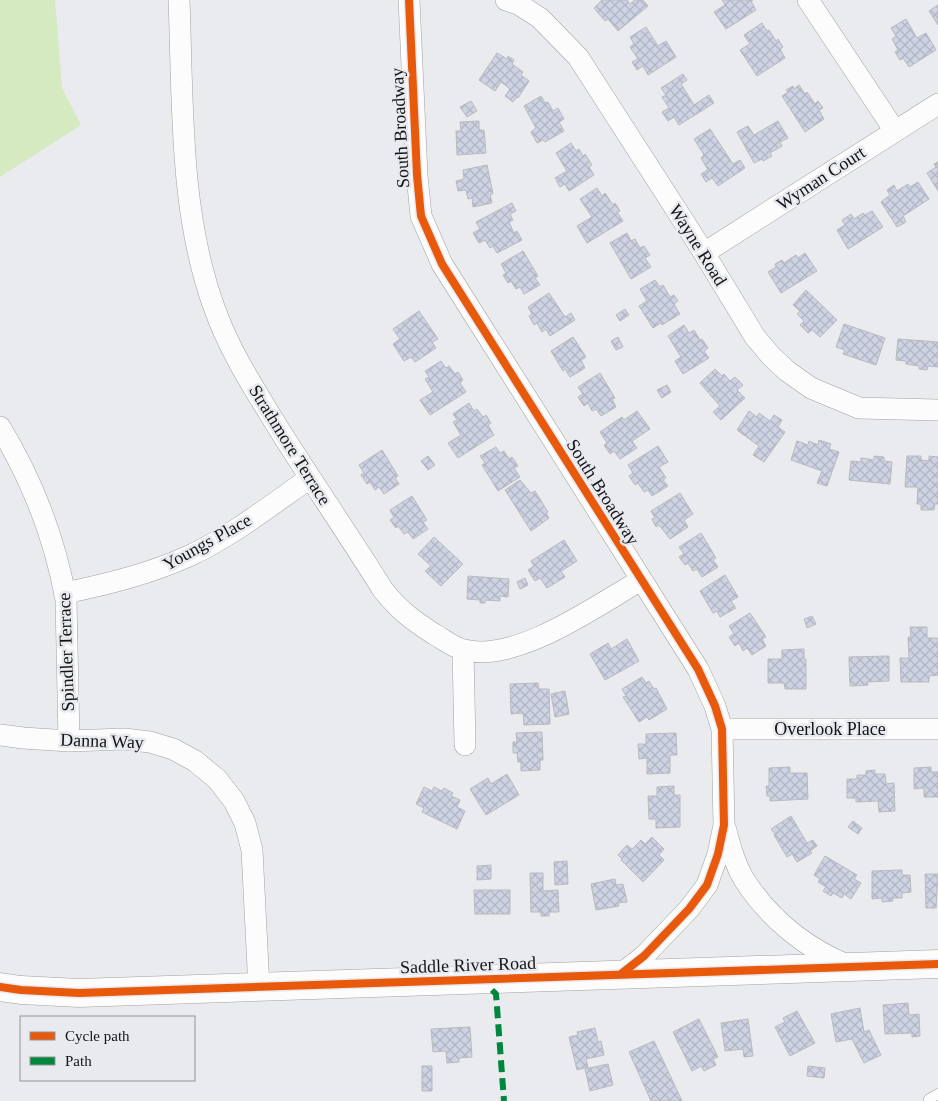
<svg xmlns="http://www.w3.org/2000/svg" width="938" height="1101" viewBox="0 0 938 1101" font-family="'Times New Roman',serif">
  <defs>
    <pattern id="building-cross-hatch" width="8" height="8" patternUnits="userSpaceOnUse" patternTransform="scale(1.25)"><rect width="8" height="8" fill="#ced3e4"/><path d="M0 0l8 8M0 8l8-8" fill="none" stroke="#b0b4c3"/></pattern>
  </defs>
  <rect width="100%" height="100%" fill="#eaebee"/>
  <path fill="#d5eac0" d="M0,0H55L62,88L81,125L0,177Z"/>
  <path fill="url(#building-cross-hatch)" stroke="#bababc" d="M602,0H627L630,4L635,0H643L648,6L618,31L608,19L605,21L594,8Z
    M722,0H753L751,1L756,10L726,29L714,12L725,5Z
    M938,5V25L929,11Z
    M906,19L917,38L926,33L936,50L909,67L903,58L900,60L895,52L898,50L892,39L896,36L891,28Z
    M762,23L767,31L769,30L776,41L778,39L783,47L780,49L785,58L757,76L740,50L750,44L744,35Z
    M646,27L658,46L666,41L676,57L648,75L643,66L637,70L632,62L638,59L630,47L634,44L630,37Z
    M497,53L507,59L508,56L514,60L512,64L523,72L521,75L529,81L518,98L517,97L513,102L505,96L510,89L501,82L495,91L479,80Z
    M683,74L687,80L681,84L694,105L709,95L714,103L679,125L674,117L668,121L662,112L669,108L662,97L666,95L661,88Z
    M799,85L805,94L807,92L815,104L818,101L823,108L819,110L824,119L805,132L782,96L788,92L786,90L793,86L794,89Z
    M541,96L545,103L548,102L553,111L558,108L564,119L559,122L564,131L545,142L543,140L537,143L531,132L536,128L524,106Z
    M471,101L477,111L467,117L460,107Z
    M479,121V130H484L486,153L457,155L456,131H461L460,122Z
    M778,121L788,138L780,142L782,146L770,153L772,156L763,161L762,159L754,163L737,132L748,126L754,135Z
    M710,129L733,164L740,160L745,168L718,186L712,178L706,182L701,174L708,170L701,158L704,155L694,139Z
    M571,143L576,151L579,149L583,156L585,154L592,165L589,167L594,175L569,191L565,184L560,187L555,178L567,171L556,153Z
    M938,162V191L927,173L936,167L934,164Z
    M487,165L493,194H490L492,203L473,207L472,198L468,199L466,190L458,191L456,181L464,179L463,170Z
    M918,182L929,199L903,216L906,222L897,227L881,202L890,195L887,190L894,185L897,191L908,184L910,187Z
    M597,188L602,196L605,193L613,205L615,203L620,211L617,212L623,221L587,243L577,226L592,217L580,199Z
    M512,203L516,211L510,214L513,220L509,222L514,233L517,231L522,240L497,253L493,246L490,248L485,240L479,243L473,233L480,229L476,222Z
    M872,211L883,227L848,249L837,230L845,225L842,220L851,214L854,219L863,213L865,215Z
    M627,233L631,241L635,239L640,248L644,246L650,255L645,258L651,267L631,279L610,243Z
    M523,251L538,276L535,278L540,285L524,294L520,287L516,289L511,281L508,283L503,275L506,273L501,264Z
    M805,253L817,271L781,293L768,272L776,267L775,264L782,260L784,263L796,255L798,258Z
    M655,280L660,287L663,285L670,297L674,295L678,301L674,304L680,314L662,325L661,323L653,328L639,306L647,301L640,289Z
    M806,290L837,320L820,337L812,330L808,333L800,325L804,321L797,314L800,311L793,305Z
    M549,293L565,317L571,313L575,320L550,336L546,329L542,332L537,323L534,325L529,316L532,314L528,307Z
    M625,309L629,315L620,321L616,315Z
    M419,311L438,339L432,342L436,348L415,362L411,357L404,361L393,344L400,339L393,329Z
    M844,324L885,338L876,365L843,354L845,350L836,347Z
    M684,325L689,333L694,330L700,340L702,339L708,348L704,351L709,358L683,374L675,361L681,357L668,336Z
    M573,337L586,357L581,360L585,368L570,377L565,369L563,371L551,351Z
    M618,337L623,347L616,350L611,341Z
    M898,339L938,342V367L928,366L927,370L919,369V366L906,364V361L896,360Z
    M441,361L446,368L449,366L455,374L458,372L463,380L460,383L466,392L430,415L420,400L433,392L425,379L429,377L425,371Z
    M715,369L722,376L724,374L730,381L735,377L743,385L737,390L745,398L721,420L713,412L720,406L700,383Z
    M600,373L615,398L612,399L616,407L601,416L596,409L592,411L588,403L584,406L578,397L583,394L578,387Z
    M667,385L671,392L662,398L657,390Z
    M469,403L474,411L477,409L483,417L486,415L491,423L488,425L494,435L458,458L448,443L461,435L453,422L457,420L453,414Z
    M637,411L650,429L632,441L637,448L620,459L614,451L610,454L604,445L607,443L600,432L622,417L624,420Z
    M749,411L757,417L759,413L770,421L774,415L782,420L778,427L785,432L764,462L753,455L759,446L737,430Z
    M819,440L831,444L829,449L839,452L827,486L817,483L822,471L791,460L797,441L808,445L809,441L818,445Z
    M658,446L668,462L659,467L666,478L663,480L668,486L652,496L648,490L644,492L638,483L635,485L629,476L633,473L628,465Z
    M496,447L500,453L504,451L509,459L512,457L518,466L514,468L520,477L498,491L482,465L485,463L480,456Z
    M382,450L398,476L395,478L399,484L384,494L379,487L375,490L370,482L367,484L361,475L364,473L359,465Z
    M428,456L435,465L428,470L421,461Z
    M874,456L884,457V461L892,462L890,484L849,480L851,461L861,462V458L874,460Z
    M907,456H921V460L929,461V456L938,457V504H935L934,510H921V504H917L918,487H905Z
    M520,480L531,493L535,491L548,512L546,513L549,518L531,531L505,490Z
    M680,493L693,514L684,520L688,527L670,539L659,525L656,527L652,519L655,518L651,511Z
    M412,496L427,520L423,522L428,529L413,539L408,532L404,534L398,526L396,528L390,520L394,517L390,510Z
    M701,533L716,558L713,560L718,567L702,577L697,569L693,571L688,563L685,565L679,557L684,554L679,547Z
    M434,537L463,564L441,586L425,571L431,566L418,554Z
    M564,540L577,561L561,571L565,577L547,588L540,578L535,581L528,570L534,566L531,561Z
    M725,575L738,597L731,601L736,608L720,617L717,611L713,613L700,591Z
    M468,576L509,579L508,597L500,596V601L485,600V603H480V600L467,599Z
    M525,578L528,585L520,589L517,582Z
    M750,613L766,637L762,639L766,646L752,655L747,648L743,651L739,643L735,646L729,637L734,634L729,626Z
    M812,616L816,624L807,628L804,619Z
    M910,627H927V638H938V675L929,676V682H901L900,658H909L908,637H911Z
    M627,639L639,661L605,680L590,654L608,643L611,649Z
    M804,649V659H806V689H785L784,683H768V659H782V650Z
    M889,656V681L867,682L868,685L850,686L849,657Z
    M642,677L646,683L649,681L654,689L656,688L667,709L649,720L647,717L639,722L623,697L626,696L622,689Z
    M538,683L539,689H549L550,724L524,725L523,713L511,714L510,684Z
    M565,691L569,714L555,717L551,694Z
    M542,732L543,760H540V770L521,771V762H518L517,753H513V742H517L516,733Z
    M676,733L677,755H670V773L647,774V758L639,759L638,744H646V734Z
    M790,767V773H807L808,799L770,801V796H767L766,786H769V768Z
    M931,767V772H938V797H924V788L914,789V768Z
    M875,770V774H885L886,784L894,783L895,811L879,812L878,801L856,802V798H847V779H857V775H866V771Z
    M507,774L519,795L486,815L470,789L488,778L491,784Z
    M674,786V795H680V827L656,828V819H649L648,796H657V787Z
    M424,787L432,791L434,787L442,791L444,788L453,793L451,796L460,800L457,807L465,811L457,829L422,812L424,808L416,804Z
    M791,816L807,843L813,840L817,846L810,851L812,853L797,862L792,854L787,857L774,835L775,834L771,829Z
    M853,821L862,828L858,834L848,827Z
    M652,837L664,849L659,855L664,860L643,882L621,860L622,859L618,855L627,845L632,849L641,840L645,844Z
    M825,856L857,875L854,879L861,883L851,899L844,894L842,898L833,893L831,896L823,891L826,887L818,882L820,879L814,875Z
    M567,861L568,884L555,885L554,862Z
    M491,865V879L477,880V866Z
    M902,870V875H910L911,892L902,893V898H892L893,901L882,902V898L872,899V871Z
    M530,873H543V891L558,890L559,912H549V916H541V912H531Z
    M925,874H938L936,908H926Z
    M615,879L616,885L623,884L627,902L618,903L619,906L596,910L591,884Z
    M474,890H510V914H475Z
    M908,1003L909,1015L919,1014L920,1036L912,1037V1033L885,1034L883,1005Z
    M860,1008L864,1032L869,1030L881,1055L864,1063L852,1039L836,1042L831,1014Z
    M797,1011L815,1043L790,1056L775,1027L785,1022L783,1018Z
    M699,1019L718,1057L713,1059L716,1065L704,1071L701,1066L692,1071L673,1032Z
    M748,1019L753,1056L744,1057L743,1049L725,1051L721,1023Z
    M470,1027L472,1057L459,1058V1062L447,1063L446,1051L433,1052L431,1029Z
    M595,1028L598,1042L601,1041L604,1055L586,1059L588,1067L577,1070L569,1037L578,1035L577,1032Z
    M654,1041L682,1101H651L629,1052Z
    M608,1064L613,1085L590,1091L585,1069Z
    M422,1066H432V1091H422Z
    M808,1066L825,1068L824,1078L807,1076Z"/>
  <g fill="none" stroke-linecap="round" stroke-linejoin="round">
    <defs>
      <path id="lane" d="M929,1099L938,1094"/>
      <path id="street" d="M179,0C183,101 179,211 214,307C230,353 257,393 282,434C315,486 350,537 383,590C399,610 412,620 434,634C443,639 454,648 464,650C517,663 596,606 641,580
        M409,0L417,175L421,216L442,264L698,669L715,706L722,729L724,825L718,854L707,885L689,909L644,956L621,974
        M506,0L518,4L540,18L578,57L704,253L755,337L771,356L787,371L811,388L859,408L938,410
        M808,0L895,131
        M704,253L938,104
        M0,427C32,480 55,539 66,600L69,741
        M65,593C108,584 149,574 189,556C232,536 271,505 310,478
        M463,650L465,745
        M722,729H938
        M0,735L23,738L69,741L124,739L150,742L173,749L195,761L217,779L234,801L245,823L252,850L259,988
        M725,827C730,846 735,865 745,881C770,919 806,948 847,965"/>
      <path id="secondary" d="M0,987L21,990L79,993L938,964"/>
    </defs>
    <use href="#lane" stroke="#a1a1a3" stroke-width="11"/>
    <use href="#street" stroke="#a1a1a3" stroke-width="22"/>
    <use href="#secondary" stroke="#a1a1a3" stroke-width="29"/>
    <use href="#lane" stroke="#fcfcfc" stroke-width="10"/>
    <use href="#street" stroke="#fcfcfc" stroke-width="21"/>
    <use href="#secondary" stroke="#fcfcfc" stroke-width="28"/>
    <path stroke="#00873e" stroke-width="6" stroke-dasharray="12 6" stroke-linecap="butt" d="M492,990L496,994L504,1101"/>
    <defs>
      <path id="cycleway" d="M409,0L417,175L421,216L442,264L698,669L715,706L722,729L724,825L718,854L707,885L689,909L644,956L621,974
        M0,987L21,990L79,993L938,964"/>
    </defs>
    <use href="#cycleway" stroke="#e9eaef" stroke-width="11"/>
    <use href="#cycleway" stroke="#e8590c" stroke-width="8"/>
  </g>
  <g text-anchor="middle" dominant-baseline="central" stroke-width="5" stroke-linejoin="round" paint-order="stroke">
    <g font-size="18" fill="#131314" stroke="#e9eaef">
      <text transform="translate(400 128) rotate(-93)">South Broadway</text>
      <text transform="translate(821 178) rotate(-33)">Wyman Court</text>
      <text transform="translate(698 245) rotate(58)">Wayne Road</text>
      <text transform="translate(290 445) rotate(58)">Strathmore Terrace</text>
      <text transform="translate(603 492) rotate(58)">South Broadway</text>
      <text transform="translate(207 542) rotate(-29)">Youngs Place</text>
      <text transform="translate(66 652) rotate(-92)">Spindler Terrace</text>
      <text x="830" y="729">Overlook Place</text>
      <text transform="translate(102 741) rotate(2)">Danna Way</text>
      <text transform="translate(468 965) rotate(-2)">Saddle River Road</text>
    </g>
  </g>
  <rect x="20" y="1016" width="175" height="65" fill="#e9eaef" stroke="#939497"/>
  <rect x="30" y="1032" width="25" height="8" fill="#e8590c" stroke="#939497"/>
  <text x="65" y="1041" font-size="15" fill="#131314">Cycle path</text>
  <rect x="30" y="1057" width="25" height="8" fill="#00873e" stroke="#939497"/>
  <text x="65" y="1066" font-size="15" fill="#131314">Path</text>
</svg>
